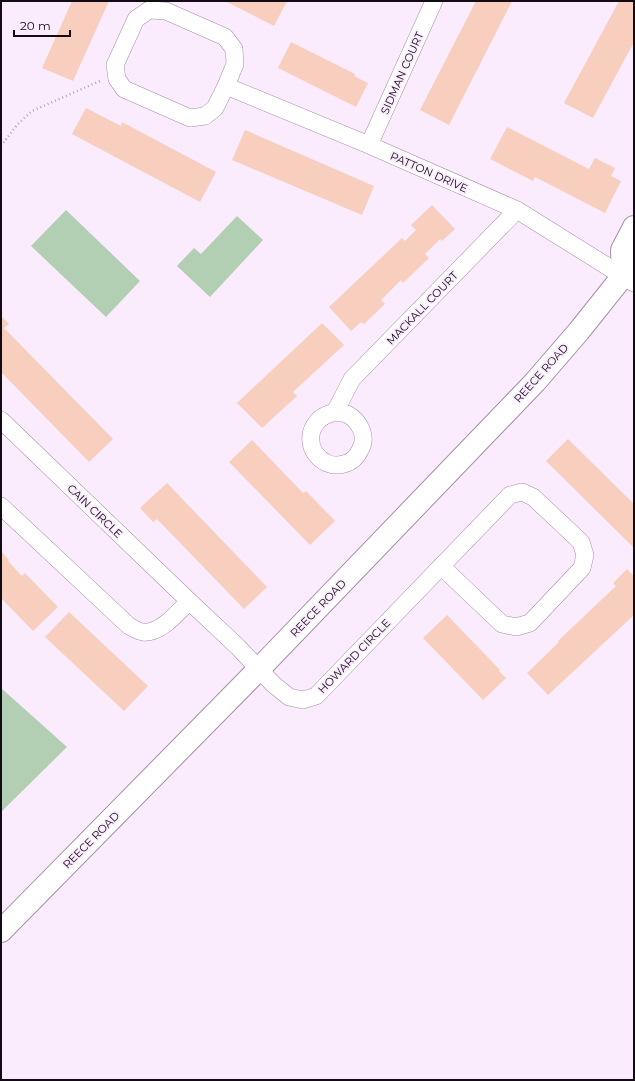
<svg xmlns="http://www.w3.org/2000/svg" width="635" height="1081" viewBox="0 0 635 1081" font-family="Montserrat,sans-serif">
  <rect width="100%" height="100%" fill="#faebfd"/>
  <path fill="#b2cfb3" d="M66,210L140,281L106,317L31,246Z
    M237,216L263,240L210,297L177,266L194,248L201,254Z
    M1,688L67,747L1,812Z"/>
  <path fill="#f8cfbe" d="M72,1H109L73,81L42,68Z
    M225,1H287L274,26Z
    M476,1H512L449,125L420,110Z
    M619,1H634V42L593,118L564,103Z
    M291,42L355,74L354,76L368,83L356,107L278,68Z
    M86,108L121,126L122,122L216,172L200,202L72,134Z
    M507,127L589,169L595,158L615,168L611,176L621,181L605,213L535,177L533,181L490,159Z
    M245,130L374,186L362,215L232,160Z
    M432,205L455,229L442,241L440,239L425,254L429,258L403,283L401,280L381,300L385,304L364,324L361,322L351,331L329,307L402,238L405,241L416,230L411,225Z
    M1,316L9,324L4,328L113,439L89,462L1,372Z
    M322,323L344,345L293,392L297,396L262,428L237,403Z
    M568,439L634,504V548L546,461Z
    M252,440L303,493L306,491L335,521L310,545L229,462Z
    M167,483L267,587L244,609L157,519L153,522L140,508Z
    M1,551L9,560L8,561L22,576L25,573L58,607L33,631L1,598Z
    M627,569L634,576V615L548,695L527,673L559,642L558,641L616,586L613,583Z
    M69,612L148,686L124,711L45,637Z
    M447,615L500,670L499,671L506,678L483,700L423,638Z"/>
  <g fill="none" stroke-linecap="round" stroke-linejoin="round">
    <defs>
      <path id="minor" d="M226,86L215,108L205,116L190,118L124,89L117,79L115,65L136,19L149,10L166,11L225,37L234,49L235,64L226,86L369,145L517,210L634,283
        M369,145L434,1
        M335,412C339,413 344,413 347,414C360,421 368,437 360,450C357,457 352,462 344,464C320,471 300,442 317,422C321,416 329,414 335,412L352,379L517,210
        M1,420L189,601L238,647L273,684L289,697L303,700L316,696L510,495L522,492L533,497L581,542L585,555L582,568L530,623L516,627L502,624L441,566
        M1,506L129,626C133,628 139,632 143,632C161,634 178,612 189,601"/>
      <path id="secondary" d="M623,276L622,250L634,227
        M1,931L259,669L535,382L579,331L634,262"/>
    </defs>
    <use href="#minor" stroke="#a58ea8" stroke-width="18"/>
    <use href="#secondary" stroke="#a58ea8" stroke-width="24"/>
    <path stroke="#b4a7b7" stroke-width="2.5" stroke-dasharray="1 3" stroke-linecap="butt" d="M1,146L17,125L32,111L100,81"/>
    <use href="#minor" stroke="#fff" stroke-width="17"/>
    <use href="#secondary" stroke="#fff" stroke-width="22"/>
  </g>
  <g text-anchor="middle" dominant-baseline="central" stroke-width="3.5" stroke-linejoin="round" paint-order="stroke">
    <g font-size="11" fill="#130b14" stroke="#faebfd">
      <text transform="translate(402 73) rotate(-66)">SIDMAN COURT</text>
      <text transform="translate(429 172) rotate(24)">PATTON DRIVE</text>
      <text transform="translate(422 308) rotate(-46)">MACKALL COURT</text>
      <text transform="translate(541 373) rotate(-48)">REECE ROAD</text>
      <text transform="translate(95 511) rotate(44)">CAIN CIRCLE</text>
      <text transform="translate(318 608) rotate(-46)">REECE ROAD</text>
      <text transform="translate(354 656) rotate(-46)">HOWARD CIRCLE</text>
      <text transform="translate(91 840) rotate(-45)">REECE ROAD</text>
    </g>
  </g>
  <rect width="635" height="1081" fill="none" stroke="#130b14" stroke-width="4"/>
  <path d="M14 30v6h56v-6" fill="none" stroke="#130b14" stroke-width="2"/>
  <text x="20" y="30" font-size="12" fill="#130b14" stroke="#faebfd" stroke-width="3" paint-order="stroke">20 m</text>
</svg>
